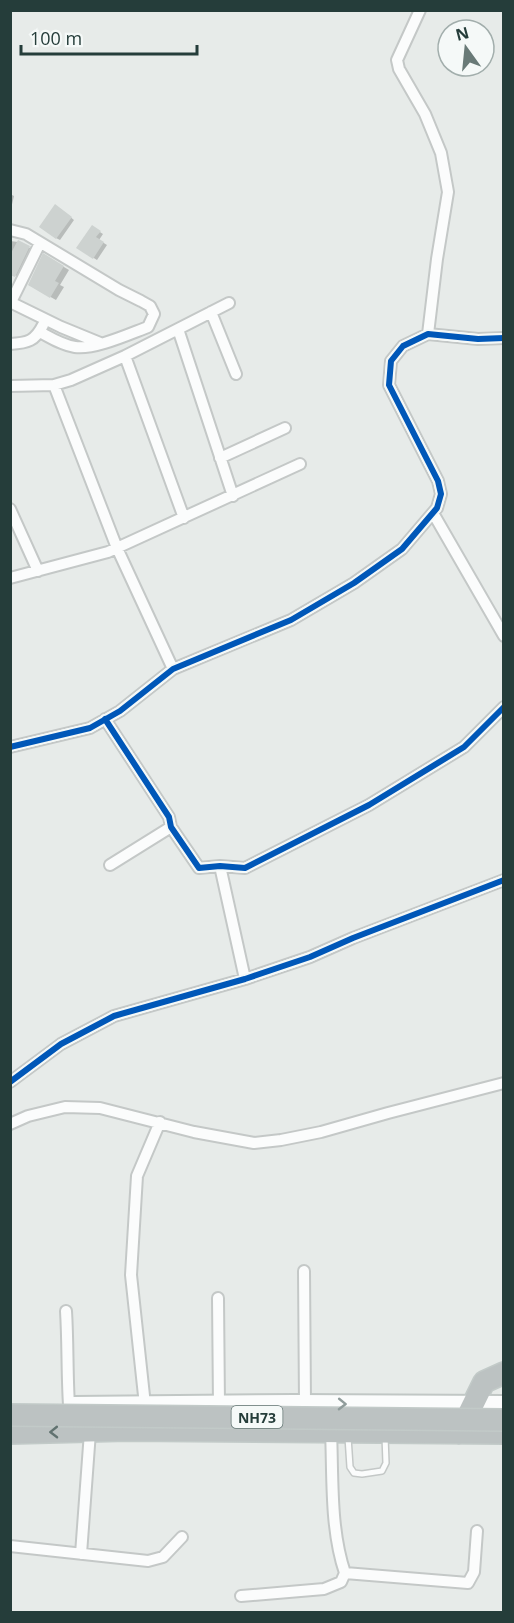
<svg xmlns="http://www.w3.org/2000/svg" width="514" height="1623" viewBox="0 0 514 1623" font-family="'Open Sans',sans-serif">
  <rect width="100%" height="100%" fill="#e7ebe9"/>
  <path fill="#0003" d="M10,194L14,196L10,213Z
    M59,208L74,220L60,240L56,238Z
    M92,227L103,234L99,240L107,245L97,260L78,248Z
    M10,241L18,242L34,250L20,278L11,273Z
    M44,255L69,270L60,285L64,287L56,300L29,285Z"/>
  <path fill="#cdd2d0" d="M55,204L72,217L56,239L39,227Z
    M92,225L101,231L96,237L104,242L93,259L76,248Z
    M18,240L30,246L15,277L10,275V255Z
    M43,253L64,266L55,281L59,283L50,298L28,285Z"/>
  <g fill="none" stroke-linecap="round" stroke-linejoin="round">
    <defs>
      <path id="lane" d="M348,1437L350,1467L354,1473L362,1474L382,1471L386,1463L385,1436"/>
      <path id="street" d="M420,10L397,60L399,69L425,114L441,153L448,192L437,259L428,334
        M10,230L26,234L119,290L141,301L150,306L154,314L148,327C129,334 94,350 75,347C62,345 51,338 40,332
        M10,302L61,327L100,343
        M11,302L40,243
        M211,312L236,374
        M178,329L233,496
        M10,344C28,343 35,341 43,325
        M125,356L184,518
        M54,385L117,548L173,669
        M10,386L54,385L71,380L125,356L229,303
        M220,458L285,428
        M10,509L38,571
        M433,513L504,636
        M10,578L108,552L300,464
        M105,719L169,817L171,827L199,868L220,866L245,868L369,805L464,747L504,707
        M10,747L90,728L120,711L173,669L291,620L354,583L402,549L437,508L441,494L438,481L389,385L391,361L403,346L428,334L478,339L504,338
        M110,865L171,827
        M220,866L245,979
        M10,1082L61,1044L114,1016L245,979L310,957L353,938L504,880
        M10,1124L28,1116L65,1107L100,1108L194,1132L254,1143L281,1140L321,1132L388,1113L504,1083
        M304,1271L305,1403
        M218,1298L219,1405
        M66,1311C68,1343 67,1374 69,1405
        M145,1405L131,1275L137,1176L160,1122
        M10,1546L148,1561L163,1557L182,1537
        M81,1554L90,1432
        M345,1573L468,1583L474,1572L477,1531
        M241,1596L324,1589L341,1582L345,1573C330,1529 333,1477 331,1431"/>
      <path id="secondary" d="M74,1405L295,1403L504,1404"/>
      <path id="highway" d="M10,1433L127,1430L504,1433
        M459,1433L484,1382L504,1373"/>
    </defs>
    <use href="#lane" stroke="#c4c8c7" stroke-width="8"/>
    <use href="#street" stroke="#c4c8c7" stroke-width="14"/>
    <use href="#secondary" stroke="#c1c7c5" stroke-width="20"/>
    <use href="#highway" stroke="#c2cac8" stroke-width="24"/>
    <use href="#lane" stroke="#fbfcfc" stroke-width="5"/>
    <use href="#street" stroke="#fbfcfc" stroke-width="10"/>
    <use href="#secondary" stroke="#fbfcfc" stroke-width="16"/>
    <use href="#highway" stroke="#bcc2c2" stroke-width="21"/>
    <defs>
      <path id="highway-bridge" d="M10,1415L504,1420"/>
    </defs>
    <use href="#highway-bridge" stroke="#c2cac8" stroke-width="24" stroke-linecap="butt"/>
    <use href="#highway-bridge" stroke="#bcc2c2" stroke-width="21"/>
    <defs>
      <path id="cycleway" d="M105,719L169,817L171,827L199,868L220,866L245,868L369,805L464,747L504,707
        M10,747L90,728L120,711L173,669L291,620L354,583L402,549L437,508L441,494L438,481L389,385L391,361L403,346L428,334L478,339L504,338
        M10,1082L61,1044L114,1016L245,979L310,957L353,938L504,880"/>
    </defs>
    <use href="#cycleway" stroke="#f5f9f8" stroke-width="10"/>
    <use href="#cycleway" stroke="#0057b8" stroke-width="6"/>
  </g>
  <defs><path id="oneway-chevron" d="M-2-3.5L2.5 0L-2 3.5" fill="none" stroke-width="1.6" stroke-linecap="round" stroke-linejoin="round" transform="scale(1.5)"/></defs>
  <use stroke="#909c9b" href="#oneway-chevron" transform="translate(342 1404) rotate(1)"/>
  <use stroke="#617270" href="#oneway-chevron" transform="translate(54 1432) rotate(179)"/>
  <g text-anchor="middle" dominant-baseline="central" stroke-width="4.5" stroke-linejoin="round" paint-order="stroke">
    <rect fill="#f5f9f8" stroke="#637573" stroke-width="1.5" x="231.5" y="1406" width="51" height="22" rx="4.5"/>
    <g font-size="14" font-weight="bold" fill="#253d3a">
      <text x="257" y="1417">NH73</text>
    </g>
  </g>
  <rect width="514" height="1623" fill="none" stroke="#253d3a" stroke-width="24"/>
  <g transform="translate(466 48) rotate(345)"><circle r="28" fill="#f5f9f8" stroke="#a2aeac" stroke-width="1.5"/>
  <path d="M0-4.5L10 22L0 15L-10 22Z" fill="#697a77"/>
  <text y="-9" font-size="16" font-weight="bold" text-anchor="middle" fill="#253d3a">N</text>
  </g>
  <path d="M21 45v9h176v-9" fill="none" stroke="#253d3a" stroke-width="3"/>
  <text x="30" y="45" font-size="18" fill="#253d3a" stroke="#f5f9f8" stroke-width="4.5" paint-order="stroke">100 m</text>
</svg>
